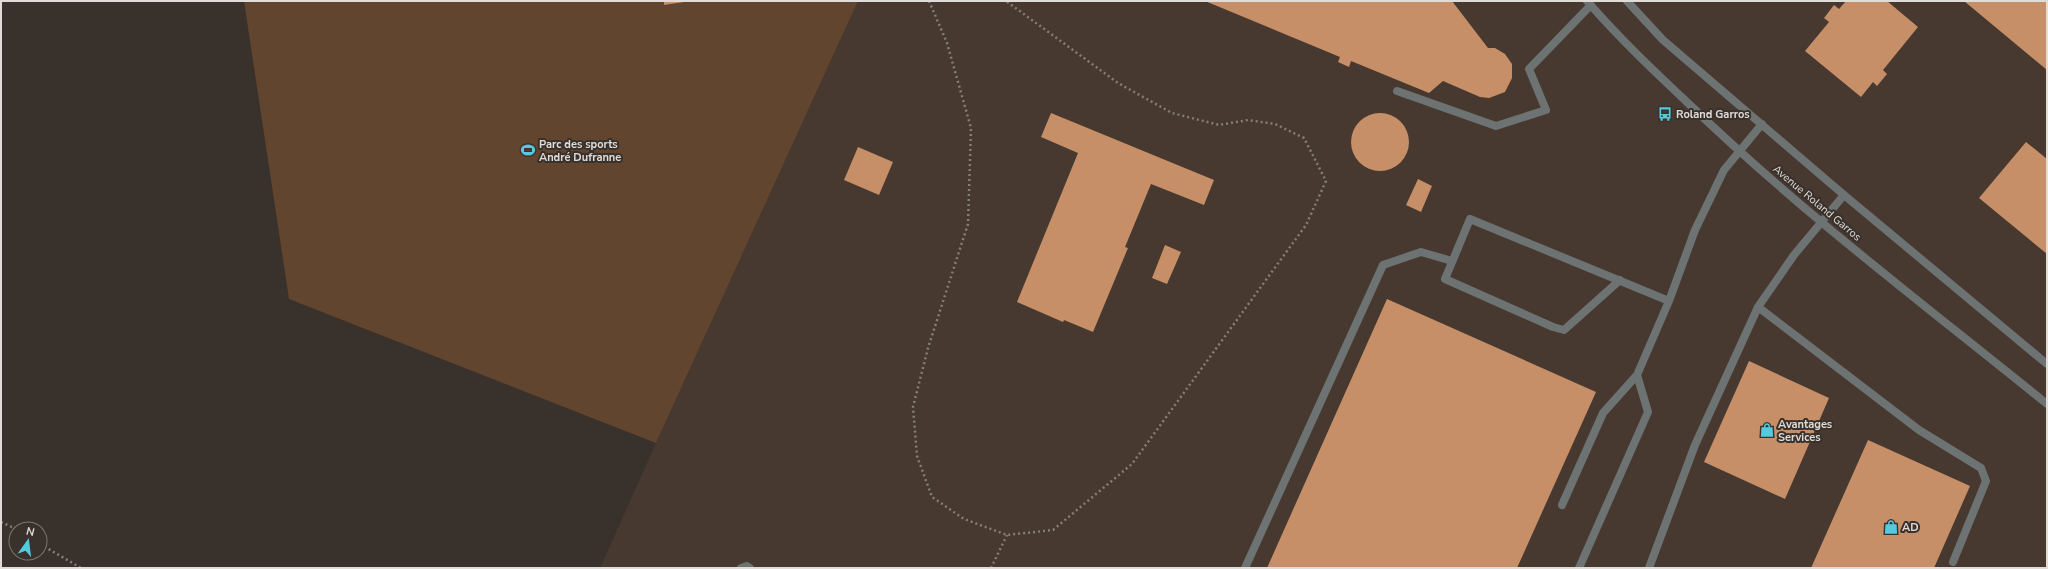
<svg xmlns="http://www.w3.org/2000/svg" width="2048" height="569" viewBox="0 0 2048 569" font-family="'Nunito Sans',sans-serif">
  <rect width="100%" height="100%" fill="#39312b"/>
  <path fill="#47392f" d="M858,1H2047V568H600L656,443Z"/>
  <path fill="#62452f" d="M244,1H858L656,443L289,299Z"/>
  <path fill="#c68f68" d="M664,1H684V2L664,5Z
    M1205,1H1452L1488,48H1495L1505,54L1512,64V78L1505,92L1489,98L1480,97L1443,81L1429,93L1351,61L1349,67L1338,62L1340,57Z
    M1846,1H1887L1918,27L1883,70L1887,74L1877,86L1873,82L1861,97L1805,51L1829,22L1824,18L1834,5L1839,9Z
    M1964,1H2047V70Z
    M1051,113L1214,180L1204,205L1151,184L1125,247L1128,248L1093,332L1064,320L1063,322L1017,302L1078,153L1041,137Z
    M1351 142a29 29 0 1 1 58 0a29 29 0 1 1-58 0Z
    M2026,142L2047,159V254L1979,198Z
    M858,147L893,162L879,195L844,180Z
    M1418,179L1432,186L1421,212L1406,205Z
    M1165,245L1181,252L1167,284L1152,278Z
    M1387,299L1596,392L1517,568H1267Z
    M1749,361L1829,398L1785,499L1704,462Z
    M1868,440L1970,486L1934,568H1811Z"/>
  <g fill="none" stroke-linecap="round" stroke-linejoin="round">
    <path stroke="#847e79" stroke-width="2.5" stroke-dasharray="2 3" stroke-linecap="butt" d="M929,1L947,43L971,128L968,224L928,348L913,407L917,456L932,497L964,519L1007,535L1053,530L1132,464L1306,225L1326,181L1304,138L1275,124L1248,120L1219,125L1172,113L1118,83L1006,1
      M1,522L16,529
      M40,544L81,568
      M991,568L1007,535"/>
    <path stroke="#6d7273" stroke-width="8" d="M1397,91L1496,126L1546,110L1529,69L1591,5
      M1620,280L1564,330L1553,327L1445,279L1470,219L1669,301
      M1758,307L1919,430L1981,468L1986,481L1953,562
      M1562,505L1603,413L1637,375
      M741,568L747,566L750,568
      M1245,568L1383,265L1421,252L1452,261
      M1579,568L1648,412L1637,375L1669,301L1695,230L1724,170L1762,124
      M1649,568L1695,445L1758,307L1794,255L1844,195"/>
    <path stroke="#6d7273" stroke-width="8" d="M1587,1C1619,38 1654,71 1689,104C1801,212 1926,306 2047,404
      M1627,1L1663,40L1844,195L2047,364"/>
  </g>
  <defs>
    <symbol id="bus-bare" viewBox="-9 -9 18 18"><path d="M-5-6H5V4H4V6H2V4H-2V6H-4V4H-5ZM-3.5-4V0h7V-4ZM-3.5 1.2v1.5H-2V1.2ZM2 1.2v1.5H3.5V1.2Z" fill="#55cadf" stroke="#39312b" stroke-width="2.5" paint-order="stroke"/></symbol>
    <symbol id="stadium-bare" viewBox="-9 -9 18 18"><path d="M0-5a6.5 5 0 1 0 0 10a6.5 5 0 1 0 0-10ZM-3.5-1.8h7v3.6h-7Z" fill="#55cadf" stroke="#39312b" stroke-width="2.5" paint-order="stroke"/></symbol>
    <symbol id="shop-bare" viewBox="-9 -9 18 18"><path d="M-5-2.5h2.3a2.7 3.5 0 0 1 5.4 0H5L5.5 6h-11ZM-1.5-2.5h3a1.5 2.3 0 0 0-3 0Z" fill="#55cadf" stroke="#39312b" stroke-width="2.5" paint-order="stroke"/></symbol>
  </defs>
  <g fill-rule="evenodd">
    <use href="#bus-bare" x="1655" y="104" width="20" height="20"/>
    <use href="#stadium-bare" x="518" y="140" width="20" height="20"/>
    <use href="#shop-bare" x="1757" y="420" width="20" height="20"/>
    <use href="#shop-bare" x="1881" y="517" width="20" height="20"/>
  </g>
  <g text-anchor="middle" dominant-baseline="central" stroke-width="4" stroke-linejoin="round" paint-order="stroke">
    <g font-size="11" font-weight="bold" fill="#e1dcd8" stroke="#39312b" text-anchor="start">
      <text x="1676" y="114">Roland Garros</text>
      <text x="539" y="144">Parc des sports<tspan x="539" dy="13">André Dufranne</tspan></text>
      <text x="1778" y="424">Avantages<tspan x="1778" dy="13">Services</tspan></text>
      <text x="1902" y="527">AD</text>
    </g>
    <g font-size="11" fill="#e1dcd8" stroke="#39312b">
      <text transform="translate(1817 203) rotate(40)">Avenue Roland Garros</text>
    </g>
  </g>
  <rect width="2048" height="569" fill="none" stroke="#e1dcd8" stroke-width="4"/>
  <g transform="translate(28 541) rotate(14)"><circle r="19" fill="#39312b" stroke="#7c7570"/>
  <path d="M0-3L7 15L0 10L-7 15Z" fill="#55cadf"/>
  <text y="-6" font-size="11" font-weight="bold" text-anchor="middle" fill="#e1dcd8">N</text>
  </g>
</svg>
